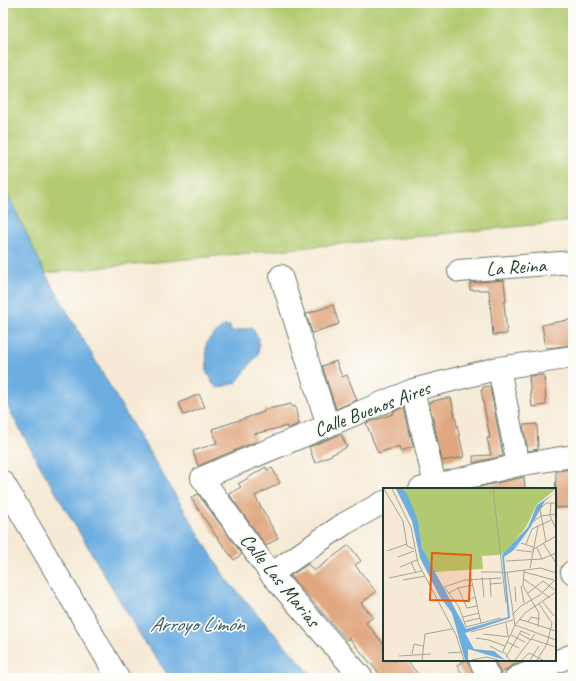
<svg xmlns="http://www.w3.org/2000/svg" width="576" height="681" viewBox="0 0 576 681" font-family="Caveat,sans-serif">
  <rect width="100%" height="100%" fill="#fdfcf7"/>
  <filter id="ink" filterUnits="userSpaceOnUse"><feTurbulence type="fractalNoise" baseFrequency=".025" numOctaves="2"/><feDisplacementMap in="SourceGraphic" scale="8" xChannelSelector="R" yChannelSelector="G"/><feConvolveMatrix kernelMatrix="1 2 1 2 8 2 1 2 1" color-interpolation-filters="sRGB"/></filter>
  <filter id="wash" filterUnits="userSpaceOnUse"><feTurbulence type="fractalNoise" baseFrequency=".012" numOctaves="4" result="noise"/><feDisplacementMap in="SourceGraphic" scale="16" xChannelSelector="R" yChannelSelector="G"/><feGaussianBlur stdDeviation="0.9" result="paint"/><feColorMatrix in="noise" values="0 0 0 0 0 0 0 0 0 0 0 0 0 0 0 0 0 1.4 0 .05"/><feComposite in="paint" operator="in"/></filter>
  <g filter="url(#wash)">
    <rect width="100%" height="100%" fill="#f6ead6"/>
    <path fill="#b2ca6f" stroke="#688452" d="M3,3H573V221L45,273L3,184Z"/>
    <path fill="#6daee1" stroke="#46768a" d="M3,184L45,273L126,414L226,579L314,678H170L143,640L40,466L3,398Z
      M224,326H230L231,332L252,327L259,339L258,354L236,383L217,388L212,383L211,377L207,374L206,345L210,338Z"/>
    <g id="blocks">
      <path fill="#e1a780" d="M504,280L506,302H504L507,334L493,335L489,290H470V283Z
        M333,305L339,324L312,333L306,314Z
        M573,319V345L546,348L542,325Z
        M336,361L342,377L347,375L357,400L336,409L322,366Z
        M544,375L546,405L532,407L529,376Z
        M490,386L503,456L473,463V456L491,455L487,438H490L481,390H483V387Z
        M199,394L205,407L184,415L179,403Z
        M446,398H451L464,457L442,461L429,402Z
        M291,404L292,407L295,406L299,424L287,429V426L254,434L257,441L198,466L193,451L217,443L212,429L264,412V410Z
        M404,407L413,447L401,451L400,446L378,453L366,423L393,414V412Z
        M537,424L538,449L528,451L523,425Z
        M341,434L347,447L315,463L309,447Z
        M266,467L267,470L272,468L280,483L255,496L278,538L266,546L229,494L241,487L238,484Z
        M572,469L573,507L555,508L556,471Z
        M524,477L525,489H476L475,488Z
        M198,494L242,554L234,560L214,533L191,498Z
        M349,545L361,561L355,565L376,592L361,603L373,617L366,623L384,644V660H405L422,678H383L349,638L347,640L290,576L308,564L314,571Z
        M465,660H468L475,678H458L463,675L457,665Z
        M494,660H527L511,666L501,674Z"/>
    </g>
  </g>
  <g filter="url(#ink)">
    <use href="#blocks" fill-opacity="0" stroke="#6a7a6d" stroke-width="1"/>
    <g fill="none" stroke-linecap="round" stroke-linejoin="round">
      <defs>
        <path id="minor" d="M459,271L573,262
          M281,276L328,426
          M499,368L518,465
          M413,390L435,485
          M3,482L118,678
          M420,489L518,465L573,456
          M572,572H573
          M271,574L344,524L384,502
          M480,660L489,678
          M362,678L271,574L202,478L413,390L499,368L573,357
          M516,678L573,655"/>
      </defs>
      <use href="#minor" stroke="#6a7a6d" stroke-width="24"/>
      <use href="#minor" stroke="#fff" stroke-width="22"/>
    </g>
  </g>
  <g text-anchor="middle" dominant-baseline="central" stroke-width="3.5" stroke-linejoin="round" paint-order="stroke">
    <g font-size="20" fill="#1f3d34" stroke="#fdfcf7">
      <text transform="translate(516 267) rotate(-4)">La Reina</text>
      <text transform="translate(372 409) rotate(-21)">Calle Buenos Aires</text>
      <text transform="translate(280 580) rotate(51)">Calle Las Marias</text>
    </g>
    <g font-size="21" font-style="italic" fill="#365f68" stroke="#fdfcf7">
      <text x="197" y="624">Arroyo Limón</text>
    </g>
  </g>
  <g transform="translate(383 488)">
    <rect width="173" height="173" fill="#f6ead6"/>
    <path d="M20,1H173L154,16L143,39L123,64L116,67L99,68L100,81L51,84L39,60L35,32Z" fill="#b2ca6f"/>
    <path d="M13,1H20L24,6L35,32L39,60L83,141L125,129L119,67L145,39L154,17L172,5L162,13L147,40L131,62L121,69L127,130L82,145L91,161L111,163L122,172L85,161V172H82L69,125L57,109L37,70L29,33Z" fill="#6daee1"/>
    <path fill="none" stroke="#a0a595" stroke-width="1" d="M1,1L20,33L24,58L31,61M9,1L28,39L35,75L73,147L81,172M110,1L123,115M168,15L167,28L173,41M151,33L158,28L173,26M163,54L157,21L163,15H173M138,55L150,59M160,55L173,75M143,56L149,41L168,32M154,60L159,71M133,62L149,64M149,62L173,48M4,63L24,56M15,69L31,63M123,73L159,71L173,65M28,74L33,85M17,79L34,72M147,80L155,38M141,82L140,98L156,125L155,139M98,84H118M124,84L132,137M141,84L171,92M87,85L98,135M118,85L158,80L173,85M99,89L101,109M6,90L39,83M107,90L108,109M141,91L167,110M20,92L42,88M107,96L119,95M138,98L141,115M132,99L133,114M75,100L84,120L94,118M66,105L75,100L90,97M144,106L160,93L173,103M81,114L92,109M160,114L171,128M129,127L138,118L157,107L173,91M80,129L96,125M118,130L83,139L76,119L61,99L82,92L118,90M136,131L173,143M81,134L97,130M145,134L148,129L157,131M123,135L125,148M132,137L173,152M88,144L130,132M100,146L127,149M137,146L148,152M128,147L142,154M93,150L106,152L122,158M148,151L173,159M124,154L136,160M107,158L120,165M65,165L79,164M29,166L31,156L40,158M16,168L48,166M123,169L138,143L147,147M39,172L42,146L69,141M89,172L104,169L115,172M127,172L120,163L132,137L142,125L173,104M132,172L152,146M139,172L146,165L160,172M147,172L156,158M154,172L164,156L169,135L156,116"/>
    <path fill="#e8590c" fill-opacity="0.15" stroke="#e8590c" stroke-width="2" d="M49,65L88,67L86,113L47,112Z"/>
    <rect width="173" height="173" fill="none" stroke="#1f3d34" stroke-width="2"/>
  </g>
  <rect width="576" height="681" fill="none" stroke="#fdfcf7" stroke-width="16"/>
</svg>
